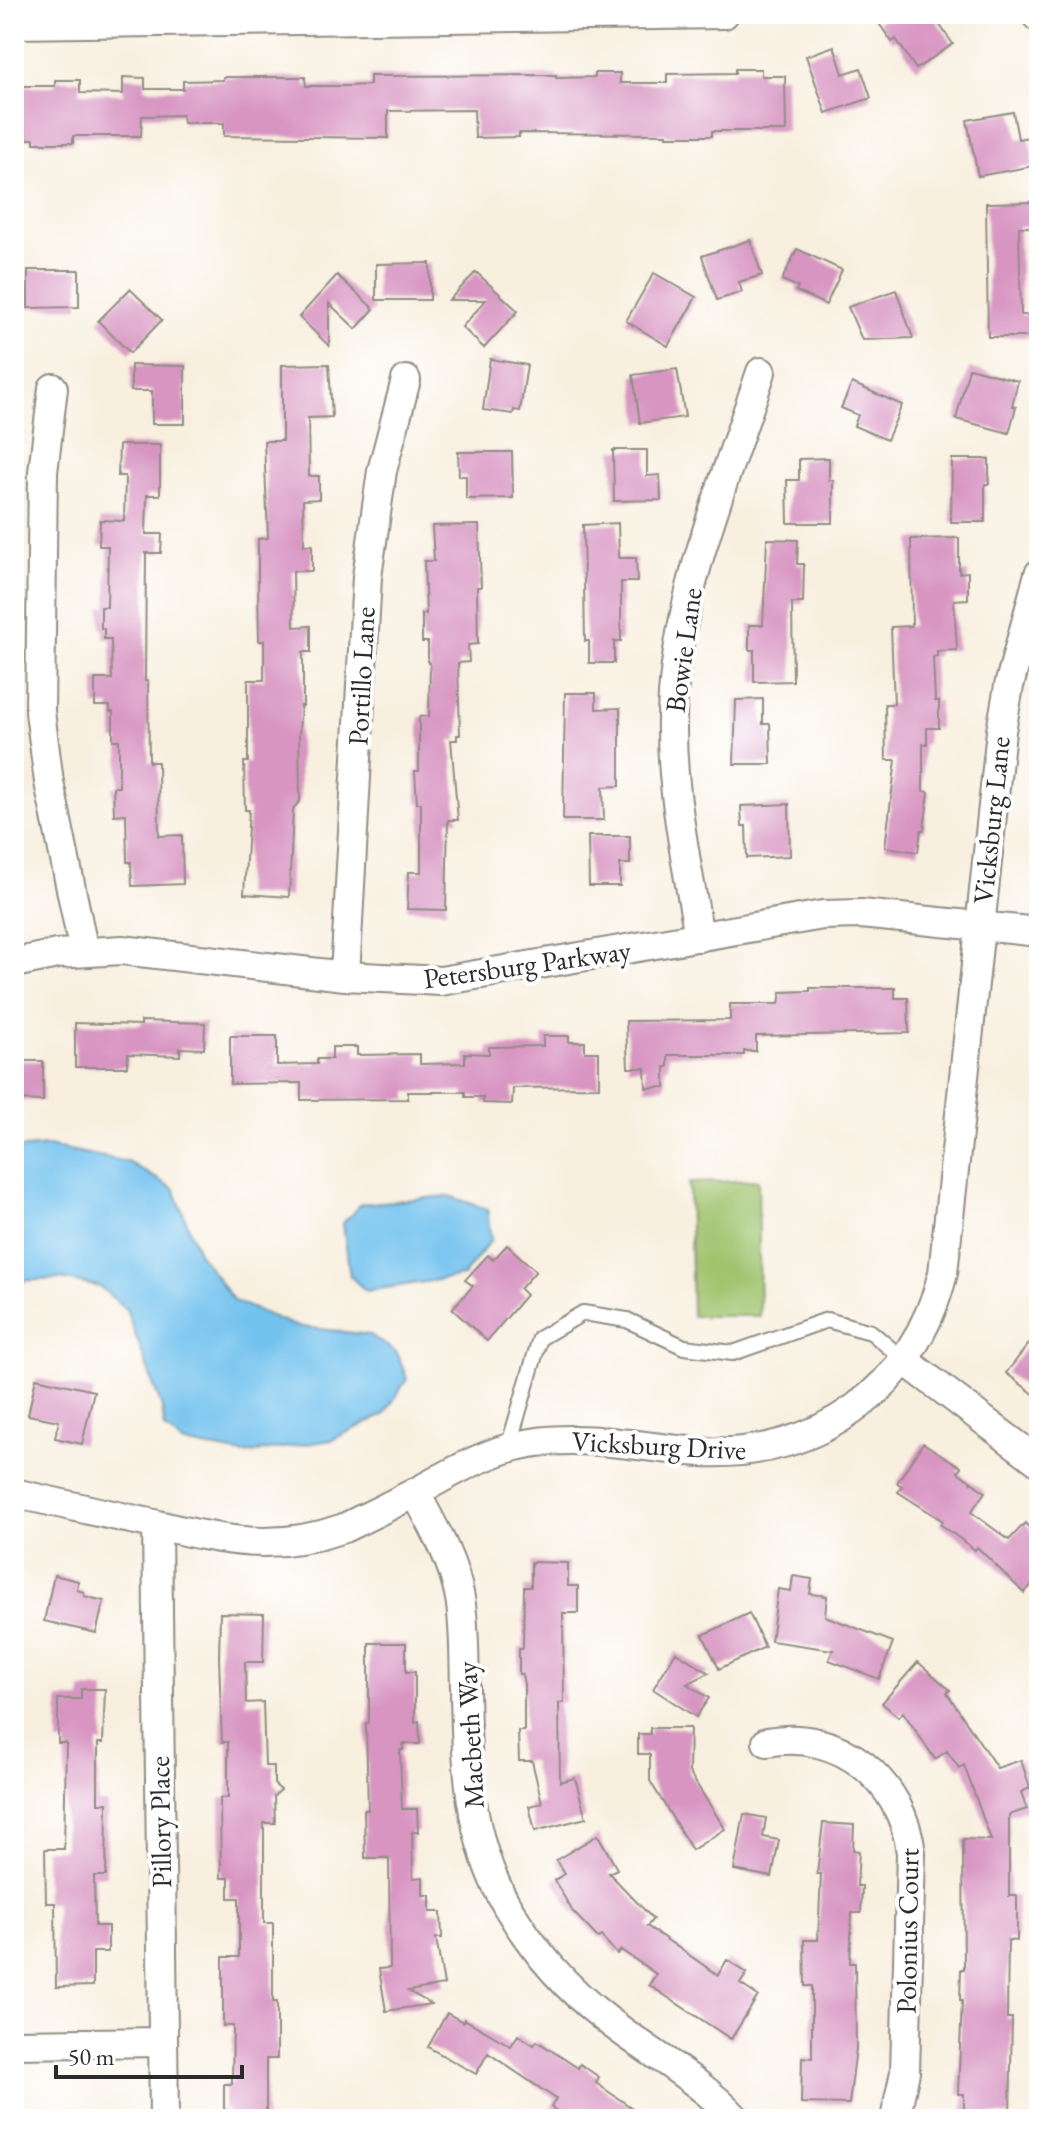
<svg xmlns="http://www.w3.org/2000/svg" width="1053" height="2133" viewBox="0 0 1053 2133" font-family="'EB Garamond',serif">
  <rect width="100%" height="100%" fill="#fff"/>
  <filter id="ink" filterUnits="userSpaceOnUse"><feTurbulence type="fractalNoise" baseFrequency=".0125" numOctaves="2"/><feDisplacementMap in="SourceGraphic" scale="16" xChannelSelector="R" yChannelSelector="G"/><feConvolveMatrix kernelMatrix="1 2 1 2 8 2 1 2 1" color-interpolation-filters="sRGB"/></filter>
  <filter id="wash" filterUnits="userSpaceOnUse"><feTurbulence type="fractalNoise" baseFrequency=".006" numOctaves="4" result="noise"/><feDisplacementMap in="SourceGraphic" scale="32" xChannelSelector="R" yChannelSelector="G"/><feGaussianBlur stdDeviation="1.8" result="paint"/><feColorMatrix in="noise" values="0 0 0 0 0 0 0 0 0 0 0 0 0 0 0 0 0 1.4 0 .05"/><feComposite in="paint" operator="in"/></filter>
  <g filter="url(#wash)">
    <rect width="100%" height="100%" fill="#f8efdf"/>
    <path fill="#9fc26c" stroke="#65764c" stroke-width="2" d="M758,1180L760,1316H692L689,1183Z"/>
    <path fill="#73c2ee" stroke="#4f768c" stroke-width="2" d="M48,1146L128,1162L174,1189L198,1252L234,1301L295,1326L370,1335L397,1353L407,1379L384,1415L331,1440L244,1454L182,1443L165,1428L162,1408L126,1309L100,1287L61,1279L14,1281V1149Z
      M449,1196L487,1209L491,1240L463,1276L366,1291L350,1276L343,1223L361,1204Z"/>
    <g id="blocks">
      <path fill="#d895c2" d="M889,14H932L953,44L916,69L896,39L892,42L878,22Z
        M834,46L843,74L861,68L871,98L826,113L806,56Z
        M735,69H761V76H785L786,131H712V136H667V134L519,133V137L475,138L474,110L388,111V138L224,136V123H183L182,115L142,116L141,136H73V143H34V139H14V86H55V80H80V93L123,94V77L145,78V89H183V81L223,80V77H305L306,86H347L370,85V76L556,75V78L595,77V73H620V83H667V74L735,73Z
        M1013,112L1018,139L1029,137L1034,166L978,176L967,120Z
        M1039,202V227H1019L1021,315H1036V337H988L986,203Z
        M750,240L762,275L739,282L742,292L717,300L702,256Z
        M797,249L842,270L826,305L796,291L798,287L782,280Z
        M430,263V300H376V264Z
        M28,270H79V307L28,308Z
        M476,272L518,311L484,348L462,327L486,300H449Z
        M654,273L696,297L668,346L626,321Z
        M337,275L374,309L356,329L329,303V346L299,317Z
        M130,289L162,320L130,353L98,321Z
        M896,290L913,338L862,340L848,307Z
        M490,359L527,365L520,411L514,410L513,414L483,410Z
        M329,364L332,417L308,418L309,476H319V499L303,500L304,545H312V571H293L294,627L311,626V652H303V706H301L299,733L300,801L293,809L289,897L244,894L249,810H245L244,762H248V680H264V641H259L258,580V539L268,538L264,441H282V365Z
        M131,365L185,366V424H152V391H131Z
        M969,368L1018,381L1012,406L1016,407L1009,433L956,419Z
        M677,369L685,417L640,423L633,375Z
        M852,383L902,405L887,440L854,426L858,415L841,408Z
        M119,445H160V495H147L146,534H162L161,553H146L145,681H148L149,762H158L159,836L182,835L183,884L132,886L131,862H127L126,814L114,815L113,787H119V740H113V712H110V706H95V679H112L111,639H104V629H101V607H107L108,546H99L100,520L124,521L125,476H118Z
        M613,450H647V476L660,475L661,500L614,501Z
        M458,452H512L513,498L466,499V476H459Z
        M829,458V480H833V523H788L787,480H799V459Z
        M952,459H989V484H985V522H951Z
        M618,523L619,558H636L637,582H621V641H614V663H589V641H585L583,525Z
        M479,525L481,587H477L478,644L468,645L469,662L458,663L460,735H457V740H451L458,820H448L446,910L407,909L409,872H421V803H417L415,771H419V717L429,716L430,663H428V642H422V614H426L424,561H434L432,526Z
        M959,538V573L968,572V599L954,600L957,650L937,651V656L933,657L935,701H939V728H927V744H923V791L929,792L924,830H921L918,852L885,847L896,760H886L885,704H894L891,627L912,626L911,539Z
        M767,539L798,540L797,564H804L803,603H792L793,681L754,682V650H749V625H763Z
        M565,693H596V709L620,708V786L603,787L604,820H563Z
        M763,699V724H770L771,764H734L736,700Z
        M789,804L790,856L747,858L746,826H742L741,806Z
        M588,836H630V864H620V886H589Z
        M810,988H895V998H908L909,1033L756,1036V1051H744V1055H668V1067H665V1087L646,1088L645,1068H628L626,1021L730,1020V1004H779L781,992L810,991Z
        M141,1021L205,1023L204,1049L180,1048V1056L128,1054L127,1067H75V1023L141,1025Z
        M230,1036H277V1065L317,1064V1059H332V1047H357V1055L420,1054V1064L465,1063V1053L489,1054V1047L543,1046V1036H569V1042H585V1052H599V1087L513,1088L512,1104L483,1103V1097H465V1092H408V1099L301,1100V1083L230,1084Z
        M14,1061H43V1101L14,1100Z
        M507,1245L536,1271L520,1289L526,1295L487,1341L452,1309L473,1286L465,1280L488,1255L493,1260Z
        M1039,1331V1398L1006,1373Z
        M36,1378L94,1391L82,1444L55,1438L59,1421L28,1415Z
        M923,1443L961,1467L958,1472L985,1492L971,1512L1009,1540L1025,1523L1039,1538V1577L1024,1593L977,1547L975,1550L940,1524L943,1521L898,1492L902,1486L897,1483Z
        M531,1562L568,1563V1586H578V1613H563L564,1702L559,1703L560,1782L575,1778L586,1818L535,1831L529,1806L542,1803L532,1761H519L518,1731H524V1684L522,1674H519V1648H523L524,1587H531Z
        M54,1575L78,1581L77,1590L84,1592V1596L104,1601L96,1633L44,1621Z
        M793,1576L812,1579L810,1594L827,1596L825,1616L893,1642L879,1679L829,1660L833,1650L771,1641L778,1589L791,1591Z
        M220,1613L264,1614L263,1662H245L246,1703L263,1702L265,1766H274V1784L281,1790L274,1796L275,1823H264V1923H273V2002H277V2059H266V2119H228V2110H224V2084H232L233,2026H223V1957H239V1898H229V1878H221L220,1798H228V1742H222L219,1658Z
        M749,1613L765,1647L719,1669L703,1635Z
        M369,1643H406V1672H415V1722L419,1721L420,1744H403V1750H400L402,1809H417L418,1832H412L413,1878L423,1877V1895H430V1912H441L442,1938H436L444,1985L408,1991L431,2004L386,2011L379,1969L390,1968L389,1858H365L364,1810H368L366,1723H369Z
        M676,1652L709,1673L687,1684L709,1698L696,1717L653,1689Z
        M918,1662L950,1690L947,1693L997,1768L1021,1760L1030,1788L1021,1792L1027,1809L1009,1815V1896H1017V1941L1008,1940L1007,2018H1012L1010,2115H964V2094H958L962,2000H960L961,1969H964L963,1839L991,1840L964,1765L959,1768L947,1751L935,1759L903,1712L898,1717L882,1703Z
        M81,1689H105L103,1743H98V1803H107L106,1876H94L95,1926H108V1952H93V1986L56,1987L55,1903H46L45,1849H64L66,1743H58V1699H81Z
        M650,1728H690L689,1772L725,1829L692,1850L650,1781V1754H638V1734H650Z
        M744,1814L766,1818L763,1837L779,1840L772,1877L734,1870Z
        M823,1823L854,1825L853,1850L859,1851L857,1886H862L861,1913H852L850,1963H855L856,2048L849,2104L801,2103L802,2057L812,2058V1986H805L804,1940H818L821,1874H817Z
        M598,1835L617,1869L609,1873L653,1919L647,1926L718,1975L727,1960L747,1973L740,1984L758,1996L731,2039L649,1985L656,1974L621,1950L617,1954L601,1936L598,1938L573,1912L554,1880L565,1874L556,1860Z
        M447,2013L463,2022L464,2019L511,2046L518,2035L534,2045L537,2041L578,2068L580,2064L599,2077L596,2083L648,2119H568L551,2107L556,2099L488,2053L476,2074L428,2047Z"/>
    </g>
  </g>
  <g filter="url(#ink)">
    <use href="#blocks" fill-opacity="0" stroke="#928d85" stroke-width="2"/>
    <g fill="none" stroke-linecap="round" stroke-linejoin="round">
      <defs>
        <path id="lane" d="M508,1448L540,1338L583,1313L627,1320L684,1347L733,1353L827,1320L871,1332L904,1360"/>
        <path id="street" d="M1035,14L1039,18
          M14,24L724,14
          M53,388L43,472L40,712L49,782L84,952
          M699,937C686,857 667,776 673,695C681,583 726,478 761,372
          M14,963L57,954L122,950L345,976L441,981L823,915L861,914L1039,932
          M345,976L367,577L382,471L406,380
          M904,1360L1039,1462
          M415,1492C433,1526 453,1559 460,1598C465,1627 464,1658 465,1688C466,1763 468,1839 507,1906C533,1950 566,1988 606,2019C648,2052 699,2079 736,2119
          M14,1493C58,1503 102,1513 145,1522C218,1539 270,1554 344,1528C369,1516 395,1503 420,1490C454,1471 492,1449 531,1443C587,1434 645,1448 701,1452C818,1458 915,1388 943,1273L1001,731L1009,686L1039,574
          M157,1525L164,2119
          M767,1742C840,1728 903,1781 911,1853L905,2072L895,2119
          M14,2044L163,2042"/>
      </defs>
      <use href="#lane" stroke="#928d85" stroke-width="18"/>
      <use href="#street" stroke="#928d85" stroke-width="32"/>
      <use href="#lane" stroke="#fff" stroke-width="14"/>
      <use href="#street" stroke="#fff" stroke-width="28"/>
    </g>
  </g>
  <g text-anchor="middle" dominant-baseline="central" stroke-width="8" stroke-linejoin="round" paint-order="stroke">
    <g font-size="28" fill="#2b2b2b" stroke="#fff">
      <text transform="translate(683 650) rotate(-82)">Bowie Lane</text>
      <text transform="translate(361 676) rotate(-87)">Portillo Lane</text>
      <text transform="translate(991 820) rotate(-84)">Vicksburg Lane</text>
      <text transform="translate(527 964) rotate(-8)">Petersburg Parkway</text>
      <text transform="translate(659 1445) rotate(3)">Vicksburg Drive</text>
      <text transform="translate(470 1735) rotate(-93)">Macbeth Way</text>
      <text transform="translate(160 1822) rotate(-91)">Pillory Place</text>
      <text transform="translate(907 1931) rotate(-89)">Polonius Court</text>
    </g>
  </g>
  <rect width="1053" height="2133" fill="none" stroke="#fff" stroke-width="48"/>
  <path d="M56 2065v12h186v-12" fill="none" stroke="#2b2b2b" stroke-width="4"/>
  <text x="68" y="2065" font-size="24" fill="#2b2b2b" stroke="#ffffff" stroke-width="6" paint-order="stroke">50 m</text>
</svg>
